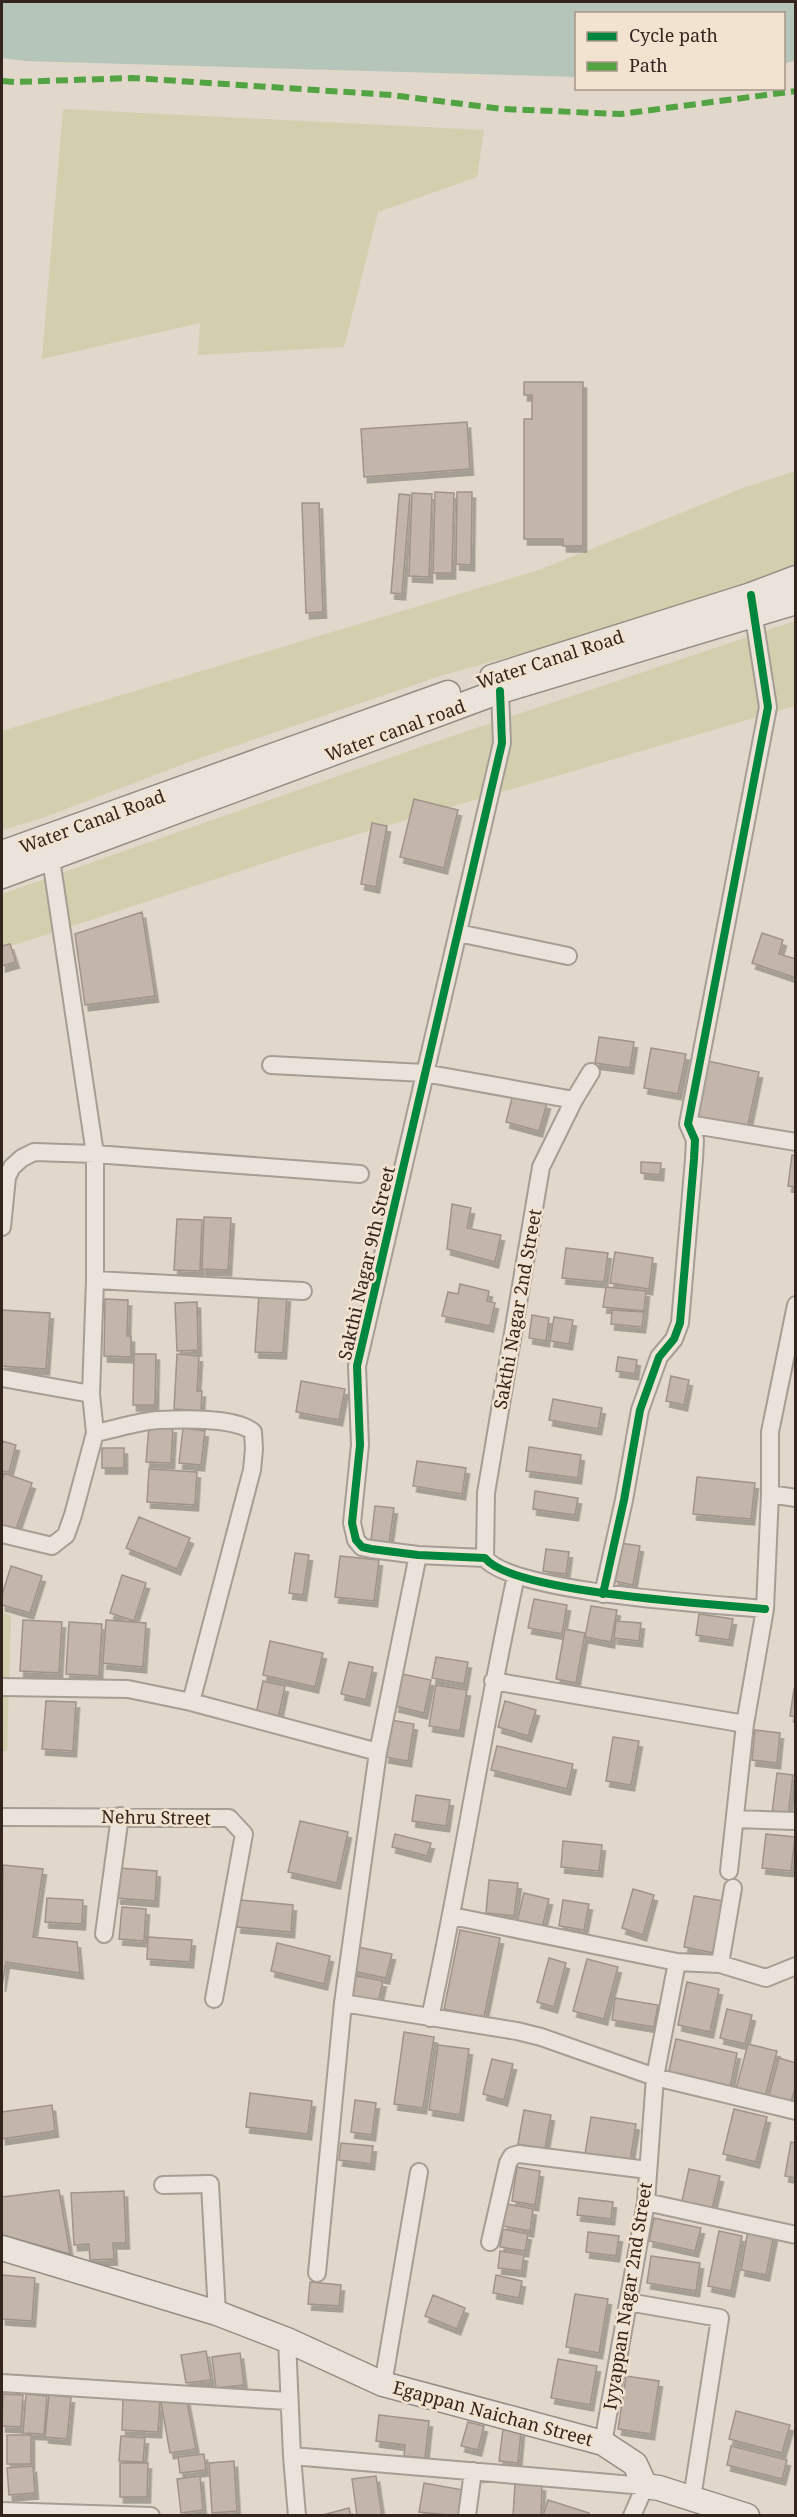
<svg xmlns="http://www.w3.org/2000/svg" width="797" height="2517" viewBox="0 0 797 2517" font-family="'Noto Serif',serif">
  <defs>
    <filter id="shadow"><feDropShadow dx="3.5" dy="6" stdDeviation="0" flood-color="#0004"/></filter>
  </defs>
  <rect width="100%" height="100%" fill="#e1d7ca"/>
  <path fill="#d3cead" d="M63,109L484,130L477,177L378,212L344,347L198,355L200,323L42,359Z
    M795,471V565L747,583L555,644L440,676L194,760L40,819L2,830V731L539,570L743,488Z
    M795,621V706L304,850L2,949V894L432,743Z
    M2,1612L11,1616L7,1751H2Z"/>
  <path fill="#b6c5b9" d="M2,2H795V61L784,63V14H576V77L25,61L2,58Z"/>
  <path fill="#c4b5ab" stroke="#a1938a" stroke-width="1.5" filter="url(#shadow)" d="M524,382H583V546H563V539H524V419H532V395H524Z
    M467,422L470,469L364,477L361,429Z
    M435,492L454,493L452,573H433Z
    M457,492H472L471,565L456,564Z
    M412,493L432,494L429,577L409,576Z
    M399,494L410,495L402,594L391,593Z
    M302,503H319L323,612L306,613Z
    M414,799L458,810L444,868L400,857Z
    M372,823L387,826L376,887L361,884Z
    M142,912L155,996L85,1005L75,934Z
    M762,933L783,940L779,954L796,959V978L752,963Z
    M10,944L16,962L2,966V946Z
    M599,1037L634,1042L630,1068L595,1063Z
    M651,1048L686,1054L678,1094L644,1088Z
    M703,1060L759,1072L747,1130L691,1119Z
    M513,1094L547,1103L539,1131L506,1122Z
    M792,1155L796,1156V1187L788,1186Z
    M641,1162L661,1163L660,1175L641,1173Z
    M452,1204L471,1208L467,1228L501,1235L495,1262L447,1249Z
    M204,1217L231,1218L228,1270L202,1269Z
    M177,1219L202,1220L200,1271L174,1270Z
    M566,1248L608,1253L604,1282L562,1278Z
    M615,1252L653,1258L649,1289L610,1283Z
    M460,1284L489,1291L487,1301L495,1303L490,1326L442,1316L448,1292L458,1294Z
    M606,1287L646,1291L644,1311L603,1307Z
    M259,1294L287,1296L283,1353L255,1352Z
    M105,1299L128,1300L127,1336H131V1357L104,1356Z
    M197,1302L198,1350L177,1351L175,1303Z
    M2,1310L50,1313L46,1369L2,1366Z
    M612,1310L644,1312L642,1327L611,1324Z
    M532,1315L549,1318L546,1341L529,1338Z
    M554,1317L573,1320L569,1344L550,1341Z
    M134,1354H156L155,1405H133Z
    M177,1354L199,1356L197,1391H202L201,1411L174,1409Z
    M618,1357L637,1360L635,1374L616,1371Z
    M671,1376L689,1380L684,1405L666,1401Z
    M301,1381L345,1389L339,1420L296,1412Z
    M553,1399L602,1408L598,1429L549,1420Z
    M149,1426L173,1427L171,1463L146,1462Z
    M183,1428L205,1431L201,1465L179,1463Z
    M2,1441L16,1445L9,1472L2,1471Z
    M529,1447L581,1455L578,1478L526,1471Z
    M102,1448H124V1468H102Z
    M417,1461L466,1468L462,1494L413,1486Z
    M149,1469L197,1472L195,1505L147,1502Z
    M4,1473L32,1483L15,1532L2,1527V1481Z
    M697,1477L755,1483L751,1519L693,1514Z
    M535,1491L578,1498L575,1515L533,1509Z
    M375,1506L394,1508L389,1543L371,1541Z
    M139,1517L190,1538L177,1569L126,1548Z
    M620,1543L640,1546L633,1585L614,1581Z
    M546,1549L569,1552L566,1574L543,1571Z
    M295,1553L309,1555L303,1595L289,1593Z
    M340,1556L379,1560L374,1601L335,1597Z
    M11,1566L42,1576L30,1613L2,1605V1595Z
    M122,1575L146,1583L134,1621L110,1613Z
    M534,1599L567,1605L562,1634L528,1628Z
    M591,1606L617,1610L611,1642L585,1637Z
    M699,1614L733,1619L729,1640L696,1635Z
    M23,1620L62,1622L59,1673L20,1671Z
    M106,1620L146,1623L143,1667L103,1663Z
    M616,1621L641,1623L639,1641L614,1638Z
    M69,1622L102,1624L99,1676L66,1674Z
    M565,1629L585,1633L576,1683L556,1679Z
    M270,1641L323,1653L315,1687L263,1675Z
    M436,1657L468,1662L464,1684L432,1678Z
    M349,1662L373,1667L366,1700L341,1694Z
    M402,1674L431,1680L424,1713L395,1706Z
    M263,1681L285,1686L278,1719L256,1714Z
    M436,1685L467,1690L460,1731L429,1726Z
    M794,1689H796V1717L790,1716Z
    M46,1701L76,1702L73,1751L42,1749Z
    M505,1701L536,1710L528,1736L498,1727Z
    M391,1720L414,1724L408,1761L385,1757Z
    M755,1730L780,1733L777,1763L752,1760Z
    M613,1737L639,1741L631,1785L606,1781Z
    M497,1746L573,1764L567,1789L491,1770Z
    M777,1773L793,1775L788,1815L772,1813Z
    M416,1795L450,1800L446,1826L412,1821Z
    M300,1821L348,1832L337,1883L288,1872Z
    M395,1834L431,1843L427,1856L392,1847Z
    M766,1834L795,1837L791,1871L762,1868Z
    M563,1841L602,1845L599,1871L561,1867Z
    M3,1865L43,1869L33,1937L77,1942L80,1973L6,1962L2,1986Z
    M120,1868L157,1871L155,1901L117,1898Z
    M489,1880L518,1883L514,1916L486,1913Z
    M633,1889L654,1895L643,1935L622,1928Z
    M524,1893L549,1899L541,1932L516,1926Z
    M694,1896L724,1901L714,1953L684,1947Z
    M47,1898L83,1900L82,1924L45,1922Z
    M240,1900L293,1905L291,1932L237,1927Z
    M563,1900L589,1904L584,1930L559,1926Z
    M122,1907L146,1909L144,1941L119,1939Z
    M460,1930L500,1938L484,2017L444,2009Z
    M148,1937L192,1940L190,1962L147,1959Z
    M277,1943L330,1956L324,1984L271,1971Z
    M358,1947L392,1954L386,1978L352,1971Z
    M549,1958L566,1963L554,2007L537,2002Z
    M587,1959L618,1967L604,2019L573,2011Z
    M352,1975L383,1981L378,2003L347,1996Z
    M687,1982L719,1989L710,2032L678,2025Z
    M615,1998L658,2005L654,2027L612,2020Z
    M727,2009L752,2015L745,2044L720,2038Z
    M404,2032L434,2037L423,2108L394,2104Z
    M676,2039L737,2053L730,2088L668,2075Z
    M748,2044L777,2051L765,2097L736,2089Z
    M438,2045L469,2049L460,2115L429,2110Z
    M779,2058L796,2063V2085L790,2105L768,2099Z
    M492,2059L513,2064L504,2100L483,2094Z
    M250,2093L312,2101L308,2134L246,2127Z
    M355,2100L376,2103L372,2135L351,2132Z
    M52,2105L55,2131L2,2139V2112Z
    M734,2109L767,2117L756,2162L723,2154Z
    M524,2110L551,2115L545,2149L518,2144Z
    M591,2117L636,2124L630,2161L585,2154Z
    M791,2142L796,2143V2178L785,2176Z
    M341,2143L373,2146L371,2164L339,2160Z
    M517,2167L540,2171L535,2205L512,2201Z
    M689,2169L720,2176L712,2209L682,2201Z
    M59,2190L70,2254L2,2235V2197Z
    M124,2191L126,2243H113L114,2259L90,2260L89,2244L74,2245L71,2193Z
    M579,2198L613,2202L611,2219L577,2215Z
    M507,2204L533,2209L530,2231L503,2226Z
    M654,2218L701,2228L695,2251L649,2241Z
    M503,2229L528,2234L525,2251L500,2247Z
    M748,2230L774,2235L766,2275L741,2270Z
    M719,2231L742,2236L731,2291L708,2286Z
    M588,2232L619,2236L616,2256L586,2252Z
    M500,2251L524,2255L522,2271L498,2268Z
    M651,2256L700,2263L696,2291L647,2283Z
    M2,2275L35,2278L32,2321L2,2319Z
    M496,2275L522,2281L519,2298L493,2293Z
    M310,2282L341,2285L339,2306L308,2304Z
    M575,2294L608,2299L599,2353L566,2347Z
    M433,2295L465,2308L457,2329L425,2316Z
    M206,2351L211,2380L186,2383L181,2355Z
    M240,2353L244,2385L216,2388L212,2357Z
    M558,2359L597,2366L590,2405L551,2398Z
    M626,2376L659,2381L651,2434L618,2429Z
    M3,2394L23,2395L21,2427L2,2426Z
    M26,2394L47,2396L44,2434L23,2433Z
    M49,2395L71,2397L67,2439L45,2437Z
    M123,2397L160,2398L158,2432L122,2430Z
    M186,2397L196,2449L170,2453L161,2402Z
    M736,2411L790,2425L782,2453L729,2439Z
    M379,2415L429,2421L425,2458L404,2456L405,2445L376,2441Z
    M468,2422L484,2426L478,2450L461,2446Z
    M503,2429L521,2431L518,2463L499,2461Z
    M7,2435H31V2464H7Z
    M121,2436L145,2438L143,2462L119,2461Z
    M731,2446L787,2460L782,2479L727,2465Z
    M204,2454L206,2470L180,2473L178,2457Z
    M234,2461L237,2511L212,2513L209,2463Z
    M120,2463H148L147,2497H120Z
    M33,2466L35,2493L9,2495L7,2468Z
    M200,2476L203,2510L181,2513L177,2479Z
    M376,2476L382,2516H357L352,2479Z
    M424,2483L463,2490L459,2516L419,2512Z
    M515,2484L542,2485L541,2516H513Z
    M548,2500L589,2513L588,2516H543Z
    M349,2508L351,2516H319Z"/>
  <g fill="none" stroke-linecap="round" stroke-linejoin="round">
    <defs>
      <path id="street" d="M500,691L502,743L357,1366L360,1445L352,1523L356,1540L362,1547L371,1549L418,1555L485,1558C512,1593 714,1604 765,1609
        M458,933L568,956
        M271,1065L424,1073L574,1100
        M688,1124L796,1142
        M2,1227L7,1177L12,1167L22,1158L34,1152L95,1154L360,1174
        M95,1280L303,1291
        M2,1378L91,1394
        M95,1433C116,1429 138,1421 159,1420C183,1419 236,1417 253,1432L254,1449L252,1470L191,1702
        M770,1494L796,1498
        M2,1534L52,1546L66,1535L73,1515L95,1433L91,1394L95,1280V1154L51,859L47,850
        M485,1558L486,1493L541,1167L574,1100L591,1072
        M603,1594L624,1500L640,1410L659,1357L674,1339L680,1323L694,1159L695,1140L688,1124L768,707L752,605
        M493,1681L745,1724
        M2,1687L128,1689L191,1702L378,1752
        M2,1817L229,1818L244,1834L214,1999
        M735,1819L796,1821
        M729,1871L745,1724L765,1609L770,1494V1432L796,1305
        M452,1916L677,1962L720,1964L766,1978L796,1966
        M104,1934L120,1816
        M720,1964L733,1888
        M343,2003L517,2031L541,2037L655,2077L796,2111
        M430,2018C462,1871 484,1722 516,1576
        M163,2185L210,2184L217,2313
        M646,2202L796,2235
        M490,2242L508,2163L512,2156L519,2154L648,2170
        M317,2273L343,2003L378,1752L418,1555
        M628,2302L720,2318L692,2498
        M287,2340L292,2456L645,2486L632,2516
        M2,2383L288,2401
        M383,2384L419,2172
        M603,2443L646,2202L655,2077L677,1962
        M292,2456L297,2516
        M2,2511L151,2516
        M467,2516L473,2471"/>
      <path id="secondary" d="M492,677L751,595L796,578
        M2,853L448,693
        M2,876L500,691L796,602
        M2,2248L217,2313L287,2340L383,2384L603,2443L635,2464L645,2486L659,2488L747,2516"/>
    </defs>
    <use href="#street" stroke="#a69d94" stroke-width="20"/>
    <use href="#secondary" stroke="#958c84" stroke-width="27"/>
    <use href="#street" stroke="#eae3db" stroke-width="16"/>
    <use href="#secondary" stroke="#eae3db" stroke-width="24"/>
    <path stroke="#52a341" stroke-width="6" stroke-dasharray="12 6" stroke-linecap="butt" d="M2,81L14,82L133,78L392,95L502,109L621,114L796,91"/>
    <defs>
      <path id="cycleway" d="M500,691L502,743L357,1366L360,1445L352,1523L356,1540L362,1547L371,1549L418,1555L485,1558C512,1593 714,1604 765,1609
        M603,1594L624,1500L640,1410L659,1357L674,1339L680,1323L694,1159L695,1140L688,1124L768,707L751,595"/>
    </defs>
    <use href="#cycleway" stroke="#f2e3d0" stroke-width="11"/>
    <use href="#cycleway" stroke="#00873e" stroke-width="8"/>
  </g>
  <g text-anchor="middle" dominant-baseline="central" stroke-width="5" stroke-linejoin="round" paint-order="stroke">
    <g font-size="18" fill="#33251d" stroke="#f2e3d0">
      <text transform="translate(550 659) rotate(-18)">Water Canal Road</text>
      <text transform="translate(395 730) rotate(-20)">Water canal road</text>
      <text transform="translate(92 821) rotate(-20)">Water Canal Road</text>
      <text transform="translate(366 1263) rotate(-77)">Sakthi Nagar 9th Street</text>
      <text transform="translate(517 1309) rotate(-80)">Sakthi Nagar 2nd Street</text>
      <text transform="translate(156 1817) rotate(1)">Nehru Street</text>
      <text transform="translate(627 2296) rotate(-81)">Iyyappan Nagar 2nd Street</text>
      <text transform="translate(493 2413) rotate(15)">Egappan Naichan Street</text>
    </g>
  </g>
  <rect width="797" height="2517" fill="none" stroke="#33251d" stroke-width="6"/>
  <rect x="575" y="12" width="210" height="78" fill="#f2e3d0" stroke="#a69788" stroke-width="1.5"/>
  <rect x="587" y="32" width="30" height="9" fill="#00873e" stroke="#a69788" stroke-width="1.5"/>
  <text x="629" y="42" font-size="18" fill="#33251d">Cycle path</text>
  <rect x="587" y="62" width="30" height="9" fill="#52a341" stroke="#a69788" stroke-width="1.5"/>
  <text x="629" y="72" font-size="18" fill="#33251d">Path</text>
</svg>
